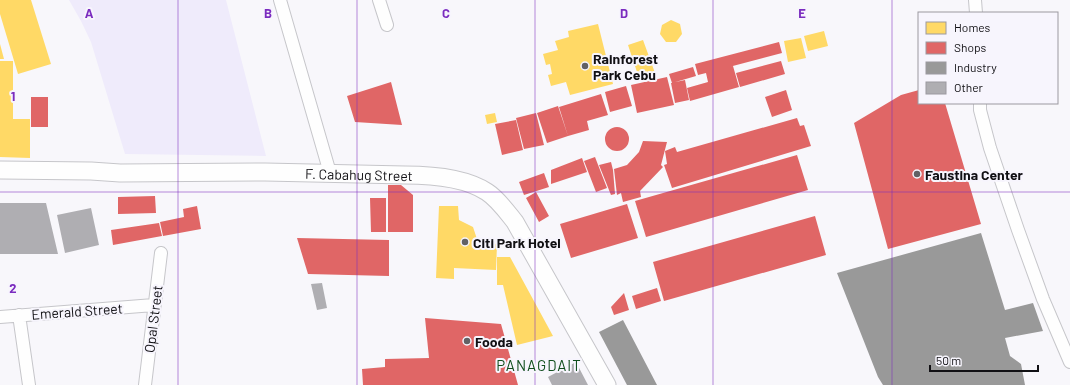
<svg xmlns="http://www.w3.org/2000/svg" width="1070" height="385" viewBox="0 0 1070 385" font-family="Barlow,sans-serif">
  <rect width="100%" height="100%" fill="#f8f7fb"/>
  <path fill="#efebfb" d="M69,0H226L266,156L125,154L91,42L81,21Z"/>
  <path fill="#ffd966" d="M0,0H31L51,64L18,74L0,14Z
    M671,20L680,24L682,34L676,42H666L660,34L662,25Z
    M598,24L613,84L570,95L566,82L551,86L548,75L552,74L550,64L546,65L543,54L558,50L555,41L569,37L568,31Z
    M824,31L828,46L808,51L804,36Z
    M801,38L806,58L788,62L784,41Z
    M643,40L655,73L639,78L628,45Z
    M0,44L4,59H0Z
    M0,61H13V119H30V158L0,157Z
    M495,113L497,122L487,124L485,115Z
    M439,206H458L459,220L473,227L477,239L489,240L497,245L496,270L454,268V279L436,278Z
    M497,257H510L553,336L517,345L503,285H497Z"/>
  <path fill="#e06666" d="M779,42L782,53L729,67L733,66L739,87L690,101L687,88L708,82L706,73L698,75L695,64Z
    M781,61L785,74L740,87L736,73Z
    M693,67L696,76L672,83L669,74Z
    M667,77L674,105L637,113L631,85Z
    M685,80L689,100L675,103L671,83Z
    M391,82L402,125L355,122L347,96Z
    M626,86L632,106L610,112L605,92Z
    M786,90L792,110L772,117L765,97Z
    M919,90V103H945L981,224L888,249L854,123L901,95Z
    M601,94L608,115L587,121L589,130L568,136L559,107Z
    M31,97H48V127H31Z
    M558,106L568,136L547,143L537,113Z
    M536,113L544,145L524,149L516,118Z
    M797,118L800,126L804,125L811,146L672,188L664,165L667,164L665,151L675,147L677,152Z
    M516,120L523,150L502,155L495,124Z
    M605 139a12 12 0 1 1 24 0a12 12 0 1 1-24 0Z
    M643,141L667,142L661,165L663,167L640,191L641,197L623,202L621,193L617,195L614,169L627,165L639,152Z
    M797,155L808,190L646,237L635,201Z
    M595,157L607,188L596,192L584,161Z
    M582,158L587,172L551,184V170Z
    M611,162L613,170L615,194L611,195L599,165Z
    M544,173L549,187L524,195L519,182Z
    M388,185H401L413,195V232H388Z
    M536,192L549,216L539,222L526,198Z
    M155,196L156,213L118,214V197Z
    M370,198H386V232H371Z
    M627,204L638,238L571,258L560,224Z
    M197,206L201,229L163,236L160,222L184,217L183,209Z
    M815,216L826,255L664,301L653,262Z
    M159,223L162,236L113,245L111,230Z
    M297,238L389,240V276L308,274Z
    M657,288L661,301L636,309L632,296Z
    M624,293L629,310L614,315L611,307Z
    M425,318L501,324L518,385H363L362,369L385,367V359L429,358Z"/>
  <path fill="#999" d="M981,233L1005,310L1033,303L1043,331L1005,338L1010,356L1021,364L1025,385H883L878,377L837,273Z
    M623,320L657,385H627L599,332Z"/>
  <path fill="#afaeb2" d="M0,203H46L58,254H0Z
    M91,208L99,245L65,253L57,215Z
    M322,283L327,308L317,310L311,284Z
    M576,362L588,385H552L548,377Z"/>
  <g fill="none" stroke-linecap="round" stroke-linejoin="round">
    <defs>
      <path id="street" d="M280,0L330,173
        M379,0L387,25
        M975,0L976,13
        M980,103V110L990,148L1018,230L1043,299L1070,362
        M19,315L29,385
        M0,317L154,305
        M145,385L161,253"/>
      <g id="secondary">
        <path id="s1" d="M0,170L91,171L120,173L265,172L405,175C430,175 466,178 487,192C498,199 507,212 515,222L607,385"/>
      </g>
    </defs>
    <use href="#street" stroke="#c6c6ca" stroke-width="14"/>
    <use href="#secondary" stroke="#c6c6ca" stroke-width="19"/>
    <use href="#street" stroke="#fefefe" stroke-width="12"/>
    <use href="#secondary" stroke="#fefefe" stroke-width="17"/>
  </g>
  <path fill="none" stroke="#7b2cbf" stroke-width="1" stroke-opacity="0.55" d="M178,0V385M357,0V385M535,0V385M713,0V385M892,0V385M0,192H1070"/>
  <g fill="#626165" stroke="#f7f5fd" stroke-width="1.5">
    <circle cx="585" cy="66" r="4"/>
    <circle cx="917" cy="174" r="4"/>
    <circle cx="465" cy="242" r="4"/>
    <circle cx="467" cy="341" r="4"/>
  </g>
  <g text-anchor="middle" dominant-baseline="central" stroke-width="4" stroke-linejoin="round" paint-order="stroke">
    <g font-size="14" font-weight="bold" fill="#111014" stroke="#f7f5fd" text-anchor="start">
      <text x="593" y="58">Rainforest<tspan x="593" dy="16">Park Cebu</tspan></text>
      <text x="925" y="174">Faustina Center</text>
      <text x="473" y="242">Citi Park Hotel</text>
      <text x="475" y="341">Fooda</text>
    </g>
    <g font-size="14" fill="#111014" stroke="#f7f5fd">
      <text stroke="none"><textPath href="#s1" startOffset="359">F. Cabahug Street</textPath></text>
      <text transform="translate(77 311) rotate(-4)">Emerald Street</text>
      <text transform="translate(153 319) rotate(-83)">Opal Street</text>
    </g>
    <g font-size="15" letter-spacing="1" fill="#114e1d" stroke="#f7f5fd">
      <text x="539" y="365">PANAGDAIT</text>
    </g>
  </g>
  <g font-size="13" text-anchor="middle" font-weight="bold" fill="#7b2cbf" stroke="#f7f5fd" stroke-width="4" stroke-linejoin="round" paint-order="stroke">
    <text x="89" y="18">A</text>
    <text x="268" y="18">B</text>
    <text x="446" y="18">C</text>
    <text x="624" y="18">D</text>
    <text x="802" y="18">E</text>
    <text x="13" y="101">1</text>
    <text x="13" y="293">2</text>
  </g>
  <rect x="918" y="12" width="140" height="92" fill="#f7f5fd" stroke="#9b99a0"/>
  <rect x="926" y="22" width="20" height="12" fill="#ffd966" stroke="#9b99a0"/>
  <text x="954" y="32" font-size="12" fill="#111014">Homes</text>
  <rect x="926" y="42" width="20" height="12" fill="#e06666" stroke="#9b99a0"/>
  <text x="954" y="52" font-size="12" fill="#111014">Shops</text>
  <rect x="926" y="62" width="20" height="12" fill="#999999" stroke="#9b99a0"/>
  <text x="954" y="72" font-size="12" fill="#111014">Industry</text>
  <rect x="926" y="82" width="20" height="12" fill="#afaeb2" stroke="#9b99a0"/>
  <text x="954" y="92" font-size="12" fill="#111014">Other</text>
  <path d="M930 365v6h108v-6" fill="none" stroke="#111014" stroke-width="2"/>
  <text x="936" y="365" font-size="12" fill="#111014" stroke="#f7f5fd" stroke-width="3" paint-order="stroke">50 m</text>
</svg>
